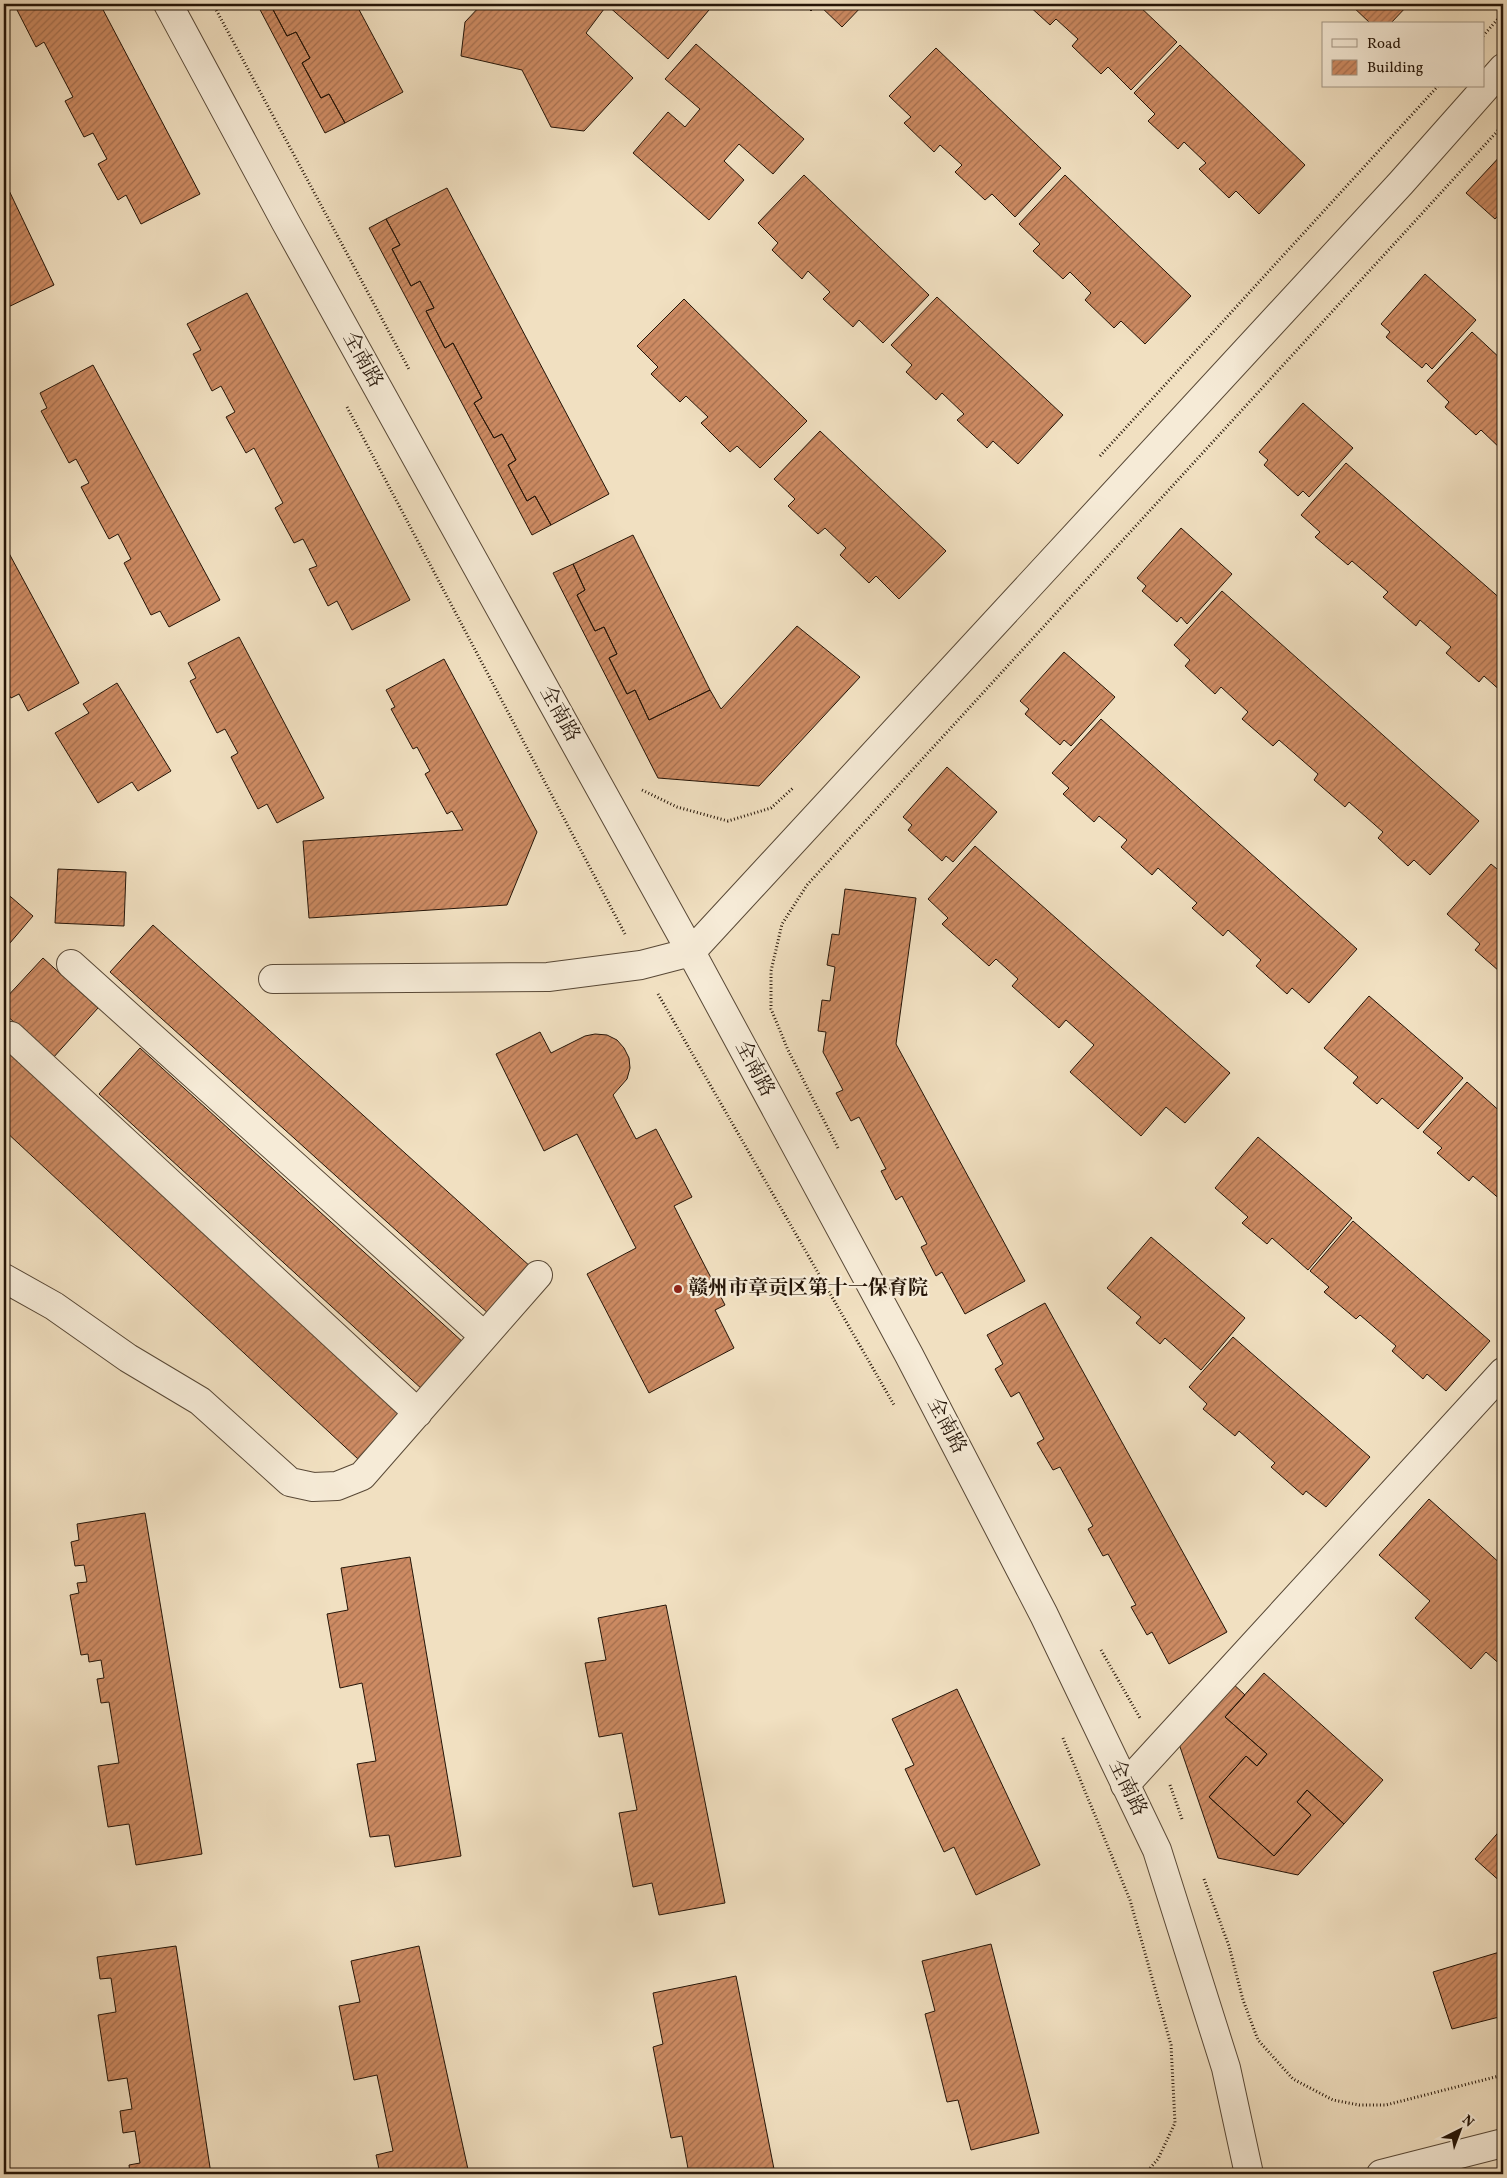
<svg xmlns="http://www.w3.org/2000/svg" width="1507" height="2178" viewBox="0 0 1507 2178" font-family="Vollkorn,'Noto Serif SC',serif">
  <defs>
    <pattern id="building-hatch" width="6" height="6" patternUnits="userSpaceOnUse" patternTransform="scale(1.25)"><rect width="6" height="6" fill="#cd8b63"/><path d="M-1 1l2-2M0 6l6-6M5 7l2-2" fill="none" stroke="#a67050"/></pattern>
  </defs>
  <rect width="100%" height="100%" fill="#f1e0c1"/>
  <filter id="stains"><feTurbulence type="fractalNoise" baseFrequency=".004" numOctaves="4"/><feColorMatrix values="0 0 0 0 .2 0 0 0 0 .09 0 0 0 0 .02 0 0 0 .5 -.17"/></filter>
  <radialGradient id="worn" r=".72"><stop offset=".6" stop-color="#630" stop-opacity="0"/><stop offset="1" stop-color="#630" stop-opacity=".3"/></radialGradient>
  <path fill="url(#building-hatch)" stroke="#251508" d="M24,4H100L200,194L141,224L126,195L118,200L98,164L107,159L93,133L84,137L65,101L73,97L44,42L36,47L17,10L25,6Z
    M257,4H270L287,36L296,32L310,58L302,63L321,98L329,94L345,123L325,133Z
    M270,4H356L403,92L345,123L329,94L321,98L302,63L310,58L296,32L287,36Z
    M482,4H554L562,10L567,4H714L668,59L607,5L586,33L633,78L584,131L551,127L522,70L461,56L465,22Z
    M804,4H864L842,27L818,4L811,11Z
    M1027,4H1137L1177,42L1131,90L1108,67L1101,74L1072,46L1078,39L1056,19L1050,25Z
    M1350,4H1409L1390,24H1371Z
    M696,44L804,139L773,174L739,144L724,161L744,180L709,220L633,153L668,112L685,127L700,109L665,79Z
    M1180,45L1305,165L1259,214L1236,191L1229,198L1199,169L1206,163L1184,142L1178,149L1148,121L1155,114L1134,93Z
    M936,48L1061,168L1015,217L992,194L985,200L955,172L962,165L940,145L934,152L904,123L911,117L889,96Z
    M1503,153V210L1495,219L1466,193Z
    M804,175L929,295L883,343L859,320L853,327L823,299L830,292L808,271L802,279L772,250L778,243L758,223Z
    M1065,175L1191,296L1145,344L1121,321L1114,328L1085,300L1091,293L1070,272L1063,279L1033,251L1040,244L1019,224Z
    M4,180L54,285L4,309Z
    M447,188L609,494L551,525L535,496L527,501L508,465L516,460L502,434L494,438L474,403L482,398L453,343L445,348L426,311L434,308L420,281L411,286L392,249L400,245L386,219Z
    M386,219L400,245L392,249L411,286L420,281L434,308L426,311L445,348L453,343L482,398L474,403L494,438L502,434L516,460L508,465L527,501L535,496L551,525L532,535L369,228Z
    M1425,274L1476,320L1432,369L1426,363L1422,368L1386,337L1390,332L1381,324Z
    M247,293L410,600L352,630L337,601L328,606L309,569L317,566L303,539L294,543L275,508L283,503L254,448L246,453L226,417L235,412L221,386L212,391L193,354L201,350L187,324Z
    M937,297L1063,415L1018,464L993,441L987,448L957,420L964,414L942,393L936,400L906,372L912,365L891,345Z
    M684,299L807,421L760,468L737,446L730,452L701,423L708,417L686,396L680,402L651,374L658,367L637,346Z
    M1472,332L1503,361V451L1481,430L1476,435L1445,407L1449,402L1427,381Z
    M93,365L220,600L169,627L160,611L151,615L124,563L131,559L118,534L109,539L81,487L89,483L76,459L69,463L41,411L47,408L40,393Z
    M1303,403L1353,448L1309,497L1303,491L1298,496L1264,465L1268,460L1259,452Z
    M820,431L946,551L899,599L876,576L869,583L840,555L846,548L825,528L818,534L788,506L795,499L774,479Z
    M1346,463L1503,601V693L1484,676L1479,682L1446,653L1451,647L1420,620L1416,626L1383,597L1388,592L1352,561L1348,565L1315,537L1320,532L1301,515Z
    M1181,528L1232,574L1187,624L1181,617L1177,622L1142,591L1146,586L1137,578Z
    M633,535L710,690L649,720L635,690L627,694L609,658L617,654L604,627L595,631L577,595L585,590L573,564Z
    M4,544L79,683L28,711L19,694L11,698L4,686Z
    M573,564L585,590L577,595L595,631L604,627L617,654L609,658L627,694L635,690L649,720L710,690L721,709L797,626L860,677L759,786L658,778L553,573Z
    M1222,591L1479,821L1430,875L1414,860L1408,866L1378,838L1383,832L1349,802L1345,807L1314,780L1318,774L1279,740L1273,746L1242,719L1248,712L1221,687L1215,694L1185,666L1190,660L1174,645Z
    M239,637L324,798L277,823L267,804L258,809L231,757L238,753L225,729L217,733L190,681L196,678L188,663Z
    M1064,652L1115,697L1071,746L1064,740L1060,745L1025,714L1029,709L1020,701Z
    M444,659L537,832L507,905L309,918L303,841L463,830L452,811L447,814L425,774L430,771L417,747L413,749L391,709L395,707L386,690Z
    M117,683L171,771L138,791L132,782L98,803L55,733L89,713L83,704Z
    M1101,719L1357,949L1309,1003L1292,988L1287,994L1256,966L1261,960L1228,930L1223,936L1192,908L1197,903L1158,868L1152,875L1121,847L1127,840L1099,816L1094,822L1063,794L1069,788L1052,773Z
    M947,767L997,812L953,862L946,856L942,861L908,830L912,825L903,817Z
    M975,846L1230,1073L1185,1123L1166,1107L1141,1136L1070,1072L1094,1045L1066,1020L1059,1028L1012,986L1018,979L996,959L989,966L942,924L948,918L928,899Z
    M1491,864L1503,874V965L1499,971L1475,950L1480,944L1447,914Z
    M58,869L126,872L124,926L55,923Z
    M845,889L916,898L896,1044L1025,1281L965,1314L942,1272L936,1276L921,1247L927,1244L902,1196L896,1200L881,1171L886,1169L859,1117L851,1121L836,1093L843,1090L823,1052L826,1032L818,1031L822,1000L830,1001L835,967L827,965L832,934L839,935Z
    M4,891L33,916L4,950Z
    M153,925L532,1268L490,1315L110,972Z
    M43,958L98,1008L53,1058L4,1013V1000Z
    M1369,996L1463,1078L1418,1129L1382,1098L1377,1104L1353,1083L1358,1077L1324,1048Z
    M540,1032L551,1053L585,1036L595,1034L607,1035L617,1040L624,1048L629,1058L630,1068L627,1079L613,1095L636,1139L656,1129L692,1197L674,1206L725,1305L715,1310L734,1348L649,1393L587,1274L636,1248L577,1134L544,1151L496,1054Z
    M4,1047L399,1414L358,1459L4,1130Z
    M140,1048L465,1344L423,1390L99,1094Z
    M1467,1082L1503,1114V1202L1473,1176L1469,1181L1437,1153L1442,1148L1423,1132Z
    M1258,1137L1352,1218L1308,1270L1272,1238L1267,1244L1242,1223L1248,1217L1215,1188Z
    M1353,1221L1490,1341L1446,1391L1427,1374L1423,1379L1392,1351L1396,1346L1360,1315L1356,1319L1324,1292L1329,1287L1310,1271Z
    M1151,1237L1245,1318L1201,1370L1165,1338L1160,1344L1136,1323L1141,1317L1107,1288Z
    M1045,1303L1227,1632L1169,1664L1152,1632L1147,1635L1131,1607L1136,1605L1108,1554L1103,1556L1088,1529L1093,1526L1060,1467L1053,1470L1037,1443L1044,1439L1019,1392L1011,1397L995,1369L1003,1364L987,1335Z
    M1233,1337L1370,1457L1326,1507L1306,1491L1303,1495L1271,1467L1275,1463L1239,1431L1235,1436L1203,1409L1207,1404L1189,1387Z
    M1429,1499L1503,1566V1667L1486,1652L1471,1669L1415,1618L1430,1601L1379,1555Z
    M145,1513L202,1854L136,1865L129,1824L108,1827L98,1766L119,1763L109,1702L101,1703L97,1679L104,1678L101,1660L89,1662L88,1654L81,1655L70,1595L79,1593L77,1583L87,1582L84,1565L75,1566L71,1542L79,1540L77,1524Z
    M410,1557L461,1856L395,1867L389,1835L370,1837L357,1764L376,1761L362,1683L340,1688L327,1614L348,1610L341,1568Z
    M666,1605L725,1903L659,1915L652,1883L633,1887L619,1813L637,1810L622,1733L599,1737L585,1663L606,1660L598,1618Z
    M1264,1673L1383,1780L1344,1824L1307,1790L1297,1802L1311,1815L1274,1856L1209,1797L1246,1756L1257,1766L1267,1754L1225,1717Z
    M1230,1681L1245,1695L1225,1717L1267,1754L1257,1766L1246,1756L1209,1797L1274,1856L1311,1815L1297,1802L1307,1790L1344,1824L1298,1875L1218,1858L1178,1741Z
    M957,1689L1040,1865L976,1895L954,1847L944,1852L905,1769L914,1765L892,1719Z
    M1503,1827V1884L1475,1859Z
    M991,1944L1039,2133L971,2150L958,2100L947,2102L925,2014L935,2011L922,1961Z
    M176,1946L211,2174H130L129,2165L140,2163L135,2131L123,2133L120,2111L132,2109L127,2078L108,2081L98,2015L116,2012L111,1978L100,1979L97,1957Z
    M419,1946L469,2174H380L376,2155L393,2151L377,2075L354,2080L339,2006L360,2002L351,1961Z
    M1503,1951V2016L1452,2029L1433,1972Z
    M736,1976L775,2174H689L682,2136L671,2138L653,2047L663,2044L653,1993Z"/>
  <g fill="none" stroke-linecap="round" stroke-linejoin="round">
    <defs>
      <path id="minor" d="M71,964L484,1336
        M11,1036L418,1413
        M4,1278L54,1306L128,1358L200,1401L290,1482L313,1487L337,1486L362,1476L538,1275
        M1125,1785L1503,1372"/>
      <path id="tertiary" d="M168,4L285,221L691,952L909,1355L1044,1615L1157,1850L1226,2068L1249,2174
        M273,979L548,977L641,965L691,952L1401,183L1503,68
        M1381,2174L1503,2143"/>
    </defs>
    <use href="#minor" stroke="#584836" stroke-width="30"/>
    <use href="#tertiary" stroke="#584836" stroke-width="30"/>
    <path stroke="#251508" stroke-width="3" stroke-dasharray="1 2.5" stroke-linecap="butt" d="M213,4L410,371
      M1483,36L1503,13
      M347,407L625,934
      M1100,456L1438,86
      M642,790L677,807L728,821L771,808L794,787
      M658,994L894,1405
      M838,1148L788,1050L771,1009V971L782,924L807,885L1503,125
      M1101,1650L1140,1718
      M1063,1738L1130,1900L1171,2045L1175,2123L1158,2159L1145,2174
      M1170,1785L1182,1819
      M1204,1879L1229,1946L1243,2000L1258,2040L1293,2079L1333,2100L1359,2105H1386L1503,2075"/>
    <use href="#minor" stroke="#f6ebd7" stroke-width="28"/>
    <use href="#tertiary" stroke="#f6ebd7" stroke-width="28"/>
  </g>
  <circle fill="#8f2418" stroke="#f6ebd7" stroke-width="2" cx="678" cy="1289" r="5"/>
  <g text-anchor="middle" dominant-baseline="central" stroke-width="4.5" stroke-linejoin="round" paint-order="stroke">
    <g font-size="20" fill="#251508" stroke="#f6ebd7">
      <text transform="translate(362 360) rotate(61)">全南路</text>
      <text transform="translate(559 714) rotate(61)">全南路</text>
      <text transform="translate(754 1069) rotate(62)">全南路</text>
      <text transform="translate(946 1426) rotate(62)">全南路</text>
      <text transform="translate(1127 1788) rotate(64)">全南路</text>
    </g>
    <g font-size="20" font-weight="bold" fill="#251508" stroke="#f6ebd7" text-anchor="start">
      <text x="688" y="1289">赣州市章贡区第十一保育院</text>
    </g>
  </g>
  <rect width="1507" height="2178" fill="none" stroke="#f1e0c1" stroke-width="20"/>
  <rect x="5" y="5" width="1497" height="2168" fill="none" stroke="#251508" stroke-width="2.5"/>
  <rect x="10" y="10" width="1487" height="2158" fill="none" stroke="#251508"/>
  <rect x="1322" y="22" width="162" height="65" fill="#f6ebd7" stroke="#a29584"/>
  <rect x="1332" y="39" width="25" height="8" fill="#f6ebd7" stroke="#a29584"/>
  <text x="1367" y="48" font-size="15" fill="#251508">Road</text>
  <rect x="1332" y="60" width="25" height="15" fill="url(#building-hatch)" stroke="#a29584"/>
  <text x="1367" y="72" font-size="15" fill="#251508">Building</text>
  <g transform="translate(1460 2130) rotate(42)" stroke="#f6ebd7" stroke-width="4" paint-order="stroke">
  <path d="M0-4L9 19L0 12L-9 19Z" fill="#251508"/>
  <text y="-8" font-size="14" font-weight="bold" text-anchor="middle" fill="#251508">N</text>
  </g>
  <rect width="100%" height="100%" filter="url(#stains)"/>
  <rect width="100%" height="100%" fill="url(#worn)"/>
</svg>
